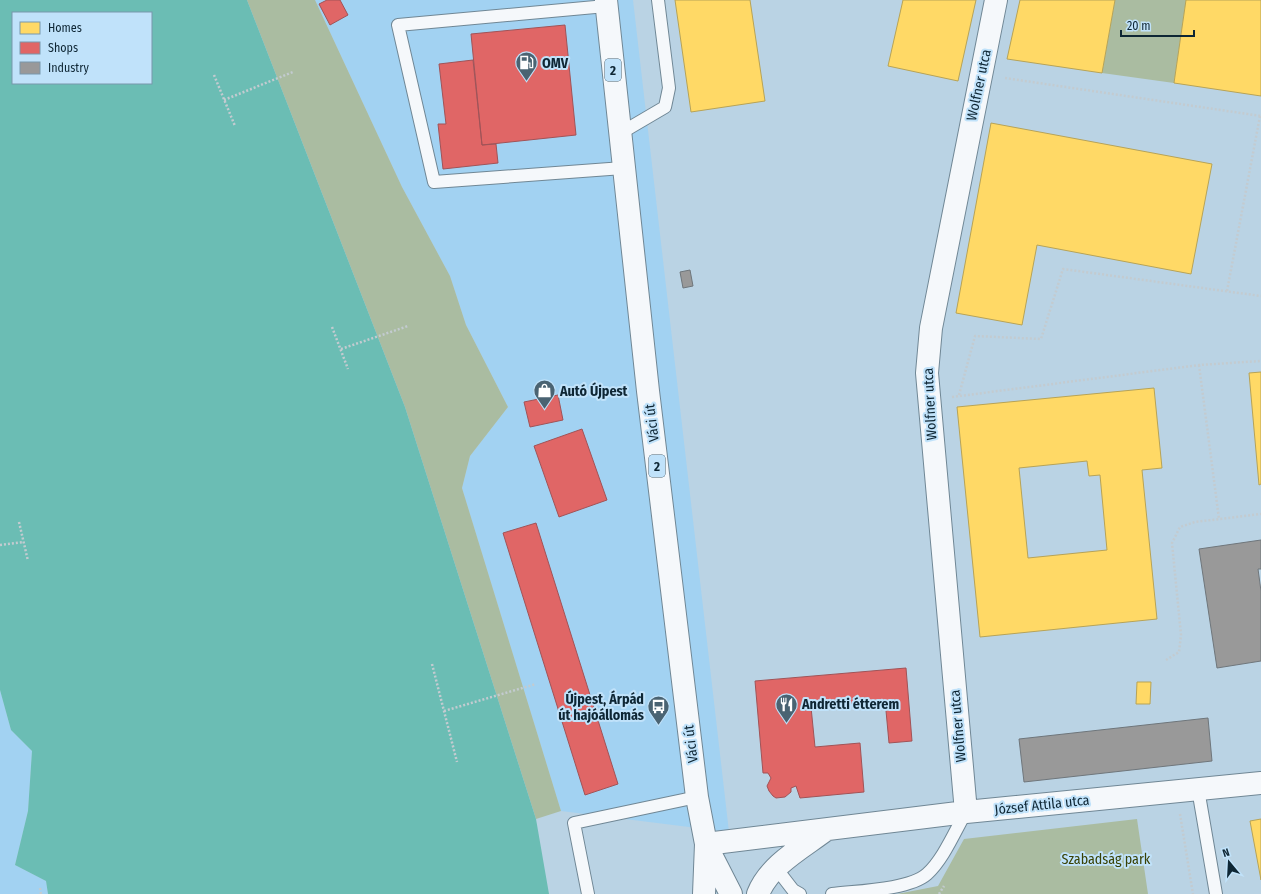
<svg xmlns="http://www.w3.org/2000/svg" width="1261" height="894" viewBox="0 0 1261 894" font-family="'Fira Sans Condensed',sans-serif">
  <rect width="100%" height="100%" fill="#bad3e4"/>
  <path fill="#a2d2f2" d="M315,0H633L729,832L561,811L462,488L470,456L508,407L466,325L450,276L402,187Z
    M0,690L11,730L32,751L28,811L15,865L46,881L48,894H0Z"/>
  <path fill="#aabca1" d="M247,0H315L402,187L450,276L466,325L508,407L470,456L462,488L561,811L536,819L405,407Z
    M1115,0H1186L1174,83L1102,73Z
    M1137,819L1148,894H897L938,886L964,839Z"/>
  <path fill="#6bbdb4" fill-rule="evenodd" d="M0,0H247L405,407L536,819L549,894H48L46,881L15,865L28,811L32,751L11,730L0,690ZM13,13H151V83H13Z"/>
  <path fill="#ffd966" stroke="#b7a357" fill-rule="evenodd" d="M675,0H750L765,101L691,112Z
    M903,0H976L958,81L888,66Z
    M1020,0H1115L1102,73L1007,59Z
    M1186,0H1261V96L1174,83Z
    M991,123L1212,164L1191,274L1037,245L1022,325L956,313Z
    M1261,372V484L1259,485L1249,373Z
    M1154,388L1162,468L1142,470L1157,619L980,637L957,407ZM1087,461L1089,476L1100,475L1107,550L1028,558L1019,468Z
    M1137,682H1151L1150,704H1136Z
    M1261,819V880L1250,821Z"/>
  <path fill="#e06666" stroke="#a15357" d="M327,0H340L348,15L330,25L319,4Z
    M565,25L576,135L482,145L471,34Z
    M473,60L482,145L496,144L498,163L443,169L438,124H446L439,64Z
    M558,395L563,420L530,427L524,402Z
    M582,429L607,500L559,517L534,446Z
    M536,523L618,784L585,795L503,533Z
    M906,668L912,741L889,743L885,700L811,707L815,747L860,743L864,792L800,798L796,786L791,788V792L785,797L776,798L773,796L769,791L767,786L771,778L768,773H763L755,681Z"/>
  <path fill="#999" stroke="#6f767b" d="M690,270L693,286L683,288L680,272Z
    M1261,540V569H1258L1261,591V661L1217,668L1199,549Z
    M1208,718L1212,761L1024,782L1019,739Z"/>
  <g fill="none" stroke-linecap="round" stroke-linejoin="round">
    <defs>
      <path id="lane" d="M606,6L398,25L434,182L623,168
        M619,134L665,107L669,88L658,0
        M1198,789L1216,894
        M776,868L793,890L800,894
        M588,894L574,823L697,797
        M832,894C856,891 909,890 927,874C943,860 955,831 966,812"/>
      <path id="street" d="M966,812L927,373L931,328L996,0
        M706,844L966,812L1261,783
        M758,894C769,866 800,849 823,832"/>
      <path id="primary" d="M606,0L648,391L697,797L706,844L704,894
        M707,847L731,894"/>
    </defs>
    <use href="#lane" stroke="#708795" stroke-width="14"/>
    <use href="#street" stroke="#708795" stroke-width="24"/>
    <use href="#primary" stroke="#708795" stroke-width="24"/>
    <path stroke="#c3cbd0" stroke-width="2.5" stroke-dasharray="2 2" stroke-linecap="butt" d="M214,75L235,126
      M1005,78L1261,116
      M224,100L293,72
      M1227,291L1260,116
      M332,327L348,369
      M341,349L408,326
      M1199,365L1219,519
      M959,395L975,336L1041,339L1063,269L1261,296
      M952,397L1199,365L1261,361
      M19,522L28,561
      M0,545L23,542
      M1166,660L1179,652L1181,635L1172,543L1180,527L1195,522L1261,514
      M432,664L457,762
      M444,711L536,684
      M1180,814L1193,894
      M40,888L41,894
      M939,894L944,886"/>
    <use href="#lane" stroke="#f5f8fb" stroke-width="12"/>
    <use href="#street" stroke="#f5f8fb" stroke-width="22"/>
    <use href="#primary" stroke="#f5f8fb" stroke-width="22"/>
  </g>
  <defs>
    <symbol id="fuel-pin" viewBox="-11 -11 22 30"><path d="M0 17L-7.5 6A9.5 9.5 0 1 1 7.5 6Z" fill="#4a6372" stroke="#c0e2fa"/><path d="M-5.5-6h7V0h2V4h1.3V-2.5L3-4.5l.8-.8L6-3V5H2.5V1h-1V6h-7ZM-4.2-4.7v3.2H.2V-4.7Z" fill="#fff"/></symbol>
    <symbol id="shop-pin" viewBox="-11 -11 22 30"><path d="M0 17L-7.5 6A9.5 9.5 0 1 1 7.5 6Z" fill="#4a6372" stroke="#c0e2fa"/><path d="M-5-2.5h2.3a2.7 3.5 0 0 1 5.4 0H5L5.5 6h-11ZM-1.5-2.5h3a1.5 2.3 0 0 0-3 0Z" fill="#fff"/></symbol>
    <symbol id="restaurant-pin" viewBox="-11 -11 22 30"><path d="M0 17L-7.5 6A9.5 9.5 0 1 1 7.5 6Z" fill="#4a6372" stroke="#c0e2fa"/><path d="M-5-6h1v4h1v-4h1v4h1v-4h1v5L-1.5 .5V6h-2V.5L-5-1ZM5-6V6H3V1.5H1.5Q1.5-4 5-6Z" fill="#fff"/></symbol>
    <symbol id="bus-pin" viewBox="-11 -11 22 30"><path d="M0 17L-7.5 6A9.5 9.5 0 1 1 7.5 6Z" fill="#4a6372" stroke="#c0e2fa"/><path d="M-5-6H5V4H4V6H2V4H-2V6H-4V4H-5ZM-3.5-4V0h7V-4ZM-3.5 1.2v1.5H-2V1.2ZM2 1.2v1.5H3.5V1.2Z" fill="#fff"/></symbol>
  </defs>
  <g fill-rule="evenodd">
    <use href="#fuel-pin" x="514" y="50" width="25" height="34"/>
    <use href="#shop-pin" x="532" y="378" width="25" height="34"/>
    <use href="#restaurant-pin" x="774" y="692" width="25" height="34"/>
    <use href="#bus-pin" x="646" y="694" width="25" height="34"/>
  </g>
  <g text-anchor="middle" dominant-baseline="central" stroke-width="4" stroke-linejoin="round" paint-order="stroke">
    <g fill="#c0e2fa" stroke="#435e6f" stroke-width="1">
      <rect x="605" y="59" width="16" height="22" rx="3"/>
      <rect x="649" y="455" width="16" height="22" rx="3"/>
    </g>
    <g font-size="13" font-weight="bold" fill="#0e2634">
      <text x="613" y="70">2</text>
      <text x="657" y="466">2</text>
    </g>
    <g font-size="14" font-weight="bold" fill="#0e2634" stroke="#c0e2fa" text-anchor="start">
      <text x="542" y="63">OMV</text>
      <text x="560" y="391">Autó Újpest</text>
      <text x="644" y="699" text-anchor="end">Újpest, Árpád<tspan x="644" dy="16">út hajóállomás</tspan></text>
      <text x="802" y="704">Andretti étterem</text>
    </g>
    <g font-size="14" fill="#0e2634" stroke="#c0e2fa">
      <text transform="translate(979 85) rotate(-78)">Wolfner utca</text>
      <text transform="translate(930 404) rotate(-93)">Wolfner utca</text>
      <text transform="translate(652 423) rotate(-97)">Váci út</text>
      <text transform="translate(958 726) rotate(-95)">Wolfner utca</text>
      <text transform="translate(691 744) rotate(-97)">Váci út</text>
      <text transform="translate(1042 805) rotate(-6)">József Attila utca</text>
    </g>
    <g font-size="14" fill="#384104" stroke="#c0e2fa">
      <text x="1106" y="859">Szabadság park</text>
    </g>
  </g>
  <rect x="12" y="12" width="140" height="72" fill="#c0e2fa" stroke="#7997ab"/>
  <rect x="20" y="22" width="20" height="12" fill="#ffd966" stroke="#7997ab"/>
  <text x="48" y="32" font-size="12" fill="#0e2634">Homes</text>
  <rect x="20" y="42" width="20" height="12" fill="#e06666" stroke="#7997ab"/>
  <text x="48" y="52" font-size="12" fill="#0e2634">Shops</text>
  <rect x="20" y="62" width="20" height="12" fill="#999999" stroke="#7997ab"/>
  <text x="48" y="72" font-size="12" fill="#0e2634">Industry</text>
  <g transform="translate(1229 862) rotate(342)" stroke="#c0e2fa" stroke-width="3" paint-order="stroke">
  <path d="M0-3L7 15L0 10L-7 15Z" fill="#0e2634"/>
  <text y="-6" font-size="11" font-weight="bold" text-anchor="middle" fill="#0e2634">N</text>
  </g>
  <path d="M1121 30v6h73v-6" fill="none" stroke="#0e2634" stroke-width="2"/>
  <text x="1127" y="30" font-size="12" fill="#0e2634" stroke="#c0e2fa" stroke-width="3" paint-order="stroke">20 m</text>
</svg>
